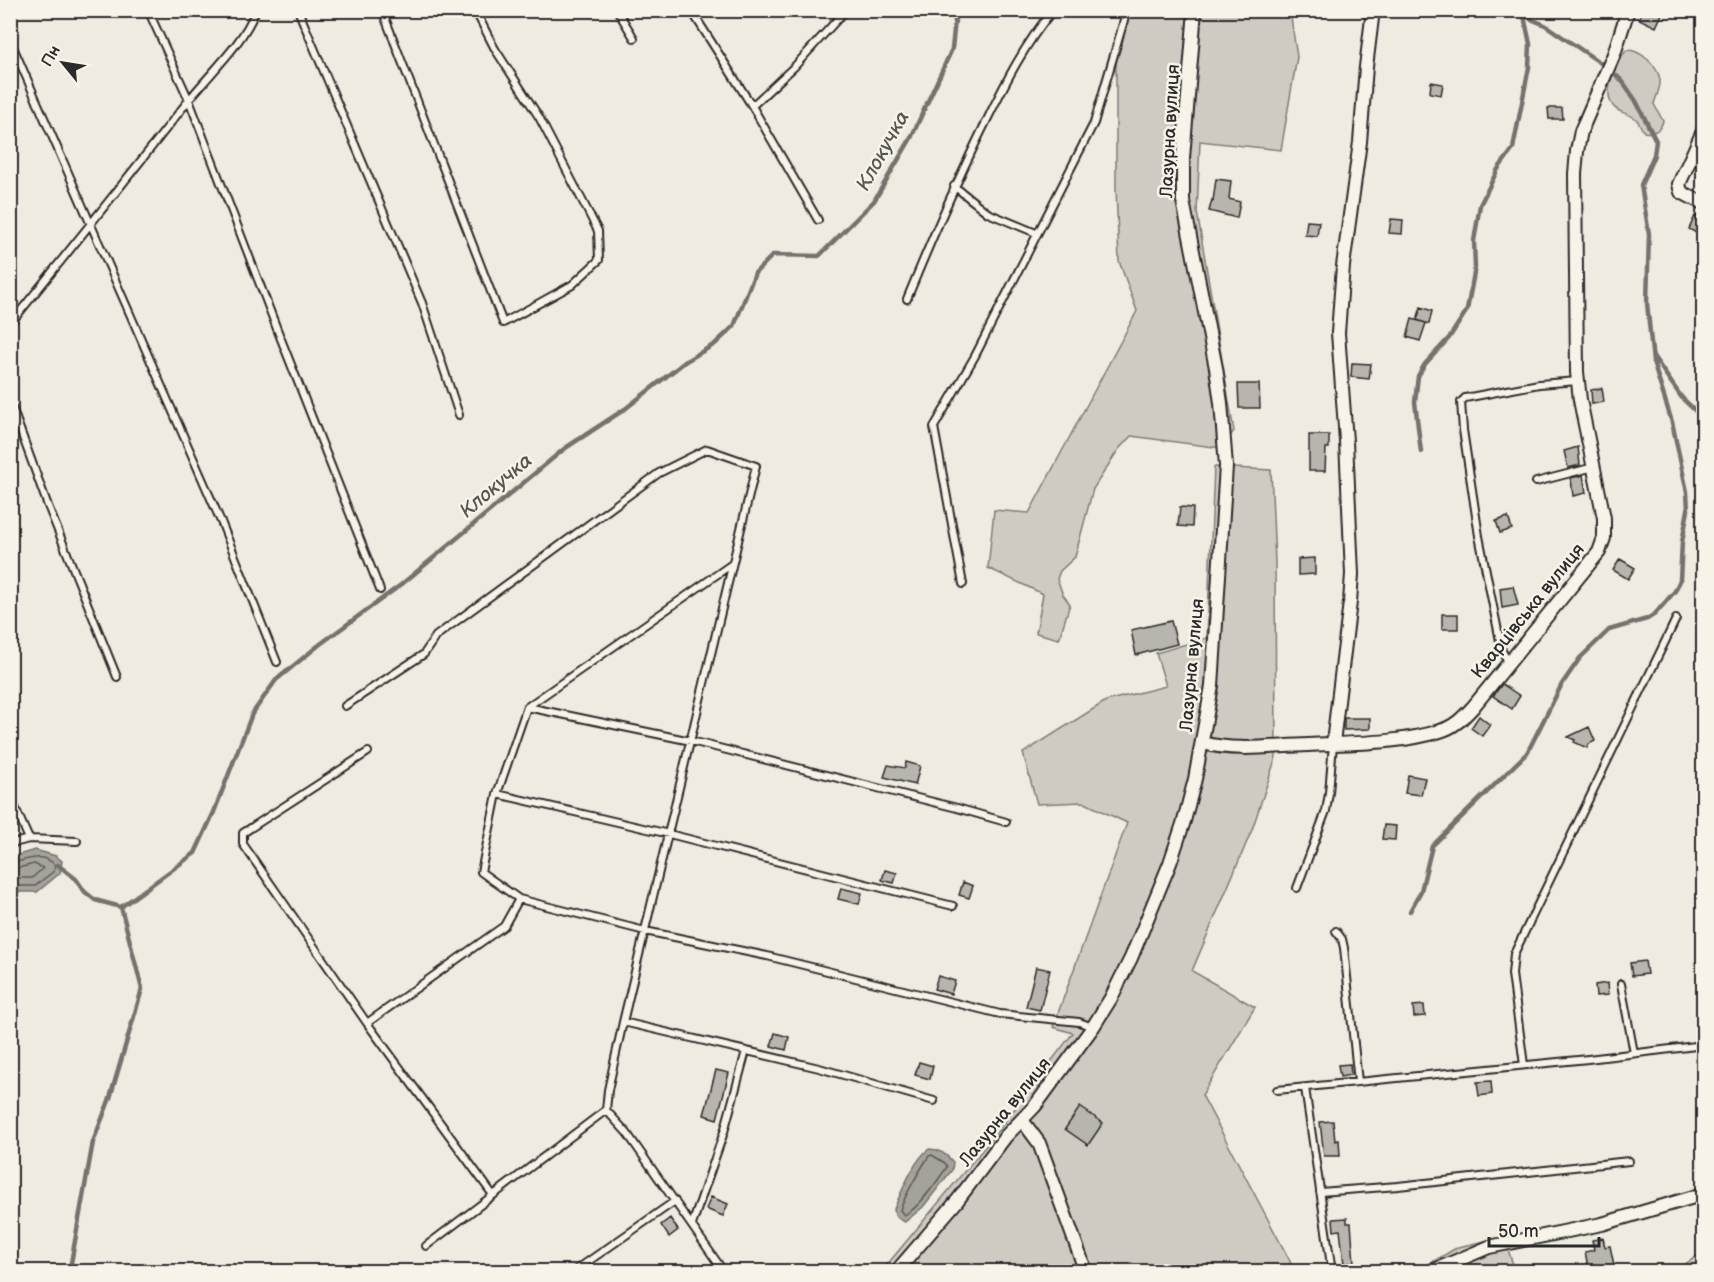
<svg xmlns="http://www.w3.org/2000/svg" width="1714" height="1282" viewBox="0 0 1714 1282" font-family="'Balsamiq Sans',sans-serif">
  <rect width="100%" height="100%" fill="#efebe0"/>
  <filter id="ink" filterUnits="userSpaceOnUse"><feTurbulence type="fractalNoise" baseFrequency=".0167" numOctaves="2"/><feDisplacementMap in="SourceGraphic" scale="12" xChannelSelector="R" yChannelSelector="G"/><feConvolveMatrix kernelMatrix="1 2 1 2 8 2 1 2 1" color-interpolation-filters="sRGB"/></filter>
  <g filter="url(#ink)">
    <path fill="#cfcbc2" stroke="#7d7b76" stroke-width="1.5" d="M1125,11H1290L1297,57L1281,150L1200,141L1197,212L1234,431L1221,448L1131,436L1118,450L1093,489L1075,557L1060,571L1057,579L1063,595L1070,604L1059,639L1036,633L1043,594L988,568L994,510L1029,513L1137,311L1119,261L1116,188V40Z
      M1627,50C1641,50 1658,66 1660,80C1661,88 1656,96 1654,104L1663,121C1660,131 1654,134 1644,132C1641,128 1640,124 1637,120C1631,113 1619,114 1613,106C1602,92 1616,61 1627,50Z
      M1214,467L1271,470L1275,562L1276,757L1252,830L1192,971L1255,1007L1202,1095L1290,1261L1292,1271L881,1272L993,1137L1073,1033L1053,1027L1127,823L1083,802L1037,804L1023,753L1106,701L1166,686L1156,653L1207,638Z
      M1504,1237L1515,1271L1415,1272L1458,1247Z
      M1703,1252V1271H1675Z"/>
    <path fill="#a4a29a" stroke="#74726e" stroke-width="1.5" d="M35,850L56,856L62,861L60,873L37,892H11V857Z
      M929,1149C938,1149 947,1155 953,1162L952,1170L923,1207L905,1222C899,1220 894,1216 894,1209C901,1193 914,1159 929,1149Z"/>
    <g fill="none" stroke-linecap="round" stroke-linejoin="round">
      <path stroke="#5b5b57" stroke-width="1.5" d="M10,863C26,861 42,851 55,865L54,871L35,886H10
        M10,870L34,864L43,868L32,878H10
        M932,1155L945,1163L947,1167C938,1180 918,1210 904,1215L900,1210C907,1191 918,1173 929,1156Z"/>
      <path stroke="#74726e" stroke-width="4.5" d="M1523,10L1524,16L1545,25L1605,66
        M1653,356L1682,398L1704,419
        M1421,452L1415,402L1418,376L1425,364L1449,338L1467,310L1475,268L1474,241L1480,205L1498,169L1513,149L1514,143L1529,67L1530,44L1524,16
        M58,865L76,879L85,892L95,900L121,907L195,853L214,812L252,714L276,680L319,645L402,584L564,449L625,409L686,361L715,344L734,326L755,273L773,255L819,256L874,201L911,138L952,49L956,10
        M1410,911L1421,891L1432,846L1527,753L1562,684L1580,658L1609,630L1647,619L1655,614L1675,591L1680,580L1682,542L1688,510L1687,492L1672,422L1653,362L1647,303L1649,234L1641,185L1654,155L1656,141L1636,101L1623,82L1611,70
        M71,1263L93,1142L110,1098L142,989L121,907"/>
    </g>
    <path fill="#b8b5ae" stroke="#2b2b2b" stroke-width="1.5" d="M1643,10H1655L1662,14L1656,27L1639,19Z
      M1431,82L1443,84L1441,95L1430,93Z
      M1548,108H1562L1563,119H1549Z
      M1216,179L1231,181L1229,199L1240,202L1237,218L1209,211L1212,200L1213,201Z
      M1695,216L1704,220V228L1700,235L1689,229Z
      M1391,219L1403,220L1402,234L1389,233Z
      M1307,221L1319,222L1317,236L1305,235Z
      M1421,307L1432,311L1429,324L1417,320Z
      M1412,319L1426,323L1420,341L1407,337Z
      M1352,363L1371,364L1369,379L1351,377Z
      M1238,384H1259L1260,408H1239Z
      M1602,388L1604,402L1592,404L1591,390Z
      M1309,435H1329V448H1326L1325,471H1309Z
      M1578,447L1580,465L1568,468L1564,451Z
      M1583,475L1586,493L1573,496L1571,478Z
      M1180,507L1193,508L1192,527L1178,526Z
      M1508,517L1512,529L1500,533L1496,521Z
      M1315,558V574L1298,575V559Z
      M1620,559L1635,568L1628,579L1613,570Z
      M1513,586L1518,605L1502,608L1500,588Z
      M1442,614H1458V629H1442Z
      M1171,621L1177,644L1136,655L1131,630Z
      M1502,684L1520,696L1512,709L1493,696Z
      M1479,716L1490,725L1482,736L1471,728Z
      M1344,718H1370V729L1344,730Z
      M1589,727L1595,741L1589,744L1587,748L1574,742L1575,740L1568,737Z
      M906,762L920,766L915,785L884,777L888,765L905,768Z
      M1408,775L1425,778L1421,795L1405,793Z
      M1384,825L1396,826L1395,840L1382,839Z
      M885,870L897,873L894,883L882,880Z
      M963,882L973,886L969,898L959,895Z
      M841,888L862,893L859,904L838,899Z
      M1645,961L1647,974L1632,976L1630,963Z
      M1036,967L1050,970L1040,1010L1026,1007Z
      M938,976L955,981L951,994L934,989Z
      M1607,983L1608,995L1596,996L1595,985Z
      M1424,1005L1425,1016L1414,1017L1413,1006Z
      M775,1033L789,1037L786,1050L771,1046Z
      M919,1062L933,1066L930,1079L915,1075Z
      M1350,1064L1351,1075L1340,1077L1338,1065Z
      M716,1070L729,1073L717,1119L704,1115Z
      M1491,1081L1492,1094L1479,1096L1477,1082Z
      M1080,1107L1103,1123L1088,1145L1065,1129Z
      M1333,1121L1335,1141L1339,1140L1340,1156H1324L1320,1122Z
      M711,1197L728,1204L723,1216L706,1209Z
      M670,1218L678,1230L669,1237L661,1225Z
      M1347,1218V1223H1351L1354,1263L1344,1264L1340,1230L1334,1231L1333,1219Z
      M1603,1238L1605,1247L1610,1246L1614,1265L1589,1271L1585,1252L1594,1250L1592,1240Z"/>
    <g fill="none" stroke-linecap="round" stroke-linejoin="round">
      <defs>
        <path id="lane" d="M148,10L189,100L277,329L380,590
          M298,10L422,303L459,415
          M382,10L503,323L572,285L599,260L598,231L539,117L495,49L475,10
          M617,10L634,38
          M691,10L752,106L818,220
          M10,40L222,524L277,662
          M752,106L795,66L846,10
          M954,186L988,213L1036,233
          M907,299C932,238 958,178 987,120C1006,81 1025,44 1053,10
          M10,324C70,250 129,176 188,101C211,72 242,45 256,10
          M10,402L48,506L117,677
          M1536,482L1594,467
          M732,564L527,707L497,794L481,872L519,899L645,931L767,956L1000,1014L1079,1022L1093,1027
          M963,584L934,427L975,356L1094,123L1127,10
          M1509,663L1502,651L1479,536L1463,430L1461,402L1465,398L1539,384L1578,381
          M345,706L424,654L436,636L659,473L707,449L756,466L623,1022L608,1090L606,1110L627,1133L724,1272
          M527,707L691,741L957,808L1006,822
          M368,752L243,833V844L367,1023L493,1195
          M497,794L669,834L953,906
          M10,796L29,839
          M10,844L29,839L77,841
          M1297,888L1326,811L1329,793L1333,744
          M1336,931L1342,939L1344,948L1358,1082
          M1621,984L1634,1053
          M623,1022L819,1068L934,1101
          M367,1023L504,926L519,899
          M1524,1065L1512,974L1514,954L1676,619
          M1305,1088L1332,1272
          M1277,1090L1588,1059L1704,1045
          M1320,1192L1398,1186L1629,1161
          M692,1225L724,1132L746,1051
          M426,1246L606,1110
          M573,1272L675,1201"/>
        <path id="street" d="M1704,129L1679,184L1681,192L1704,204
          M1203,743C1237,752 1273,746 1308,745C1351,743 1399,744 1440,731C1454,727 1463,718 1473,707L1599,552L1604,538V518L1580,400L1577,372L1575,174L1577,151L1581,131L1614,54L1628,10
          M1333,743L1350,602L1352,574L1346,441L1338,333L1343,266L1360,142L1366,67L1373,10
          M1022,1120L1039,1143L1086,1272
          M896,1272L957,1201L1006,1136L1035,1106L1093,1027L1111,998L1131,958L1170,863L1184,821L1195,779L1212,686L1226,466L1221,403L1216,368L1183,201V158L1195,10
          M1430,1272L1489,1247L1602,1224L1704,1194"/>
      </defs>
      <use href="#lane" stroke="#2b2b2b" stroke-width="10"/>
      <use href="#street" stroke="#2b2b2b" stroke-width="16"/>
      <use href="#lane" stroke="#f7f3e8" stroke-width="6"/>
      <use href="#street" stroke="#f7f3e8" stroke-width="12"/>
    </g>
  </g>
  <g text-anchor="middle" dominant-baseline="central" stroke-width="5" stroke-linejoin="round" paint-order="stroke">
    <g font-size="18" fill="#2b2b2b" stroke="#f7f3e8">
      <text transform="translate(1170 131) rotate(-87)">Лазурна вулиця</text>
      <text transform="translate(1528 611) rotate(-51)">Кварцівська вулиця</text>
      <text transform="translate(1192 665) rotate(-85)">Лазурна вулиця</text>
      <text transform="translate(1005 1112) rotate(-51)">Лазурна вулиця</text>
    </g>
    <g font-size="20" font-style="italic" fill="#555552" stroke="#f7f3e8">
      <text transform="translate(883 151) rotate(-61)">Клокучка</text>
      <text transform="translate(496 486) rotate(-40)">Клокучка</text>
    </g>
  </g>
  <rect width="1714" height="1282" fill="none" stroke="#f7f3e8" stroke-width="36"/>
  <rect x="18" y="18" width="1678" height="1246" fill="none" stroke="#2b2b2b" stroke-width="2" filter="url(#ink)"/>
  <g transform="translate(63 63) rotate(300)" stroke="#f7f3e8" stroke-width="4.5" paint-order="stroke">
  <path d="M0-4.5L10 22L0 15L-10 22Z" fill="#2b2b2b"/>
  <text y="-9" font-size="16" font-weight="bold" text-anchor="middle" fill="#2b2b2b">Пн</text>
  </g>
  <path d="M1489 1237v9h110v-9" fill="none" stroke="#2b2b2b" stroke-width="3"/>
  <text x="1498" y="1237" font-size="18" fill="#2b2b2b" stroke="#f7f3e8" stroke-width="4.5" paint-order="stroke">50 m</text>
</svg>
